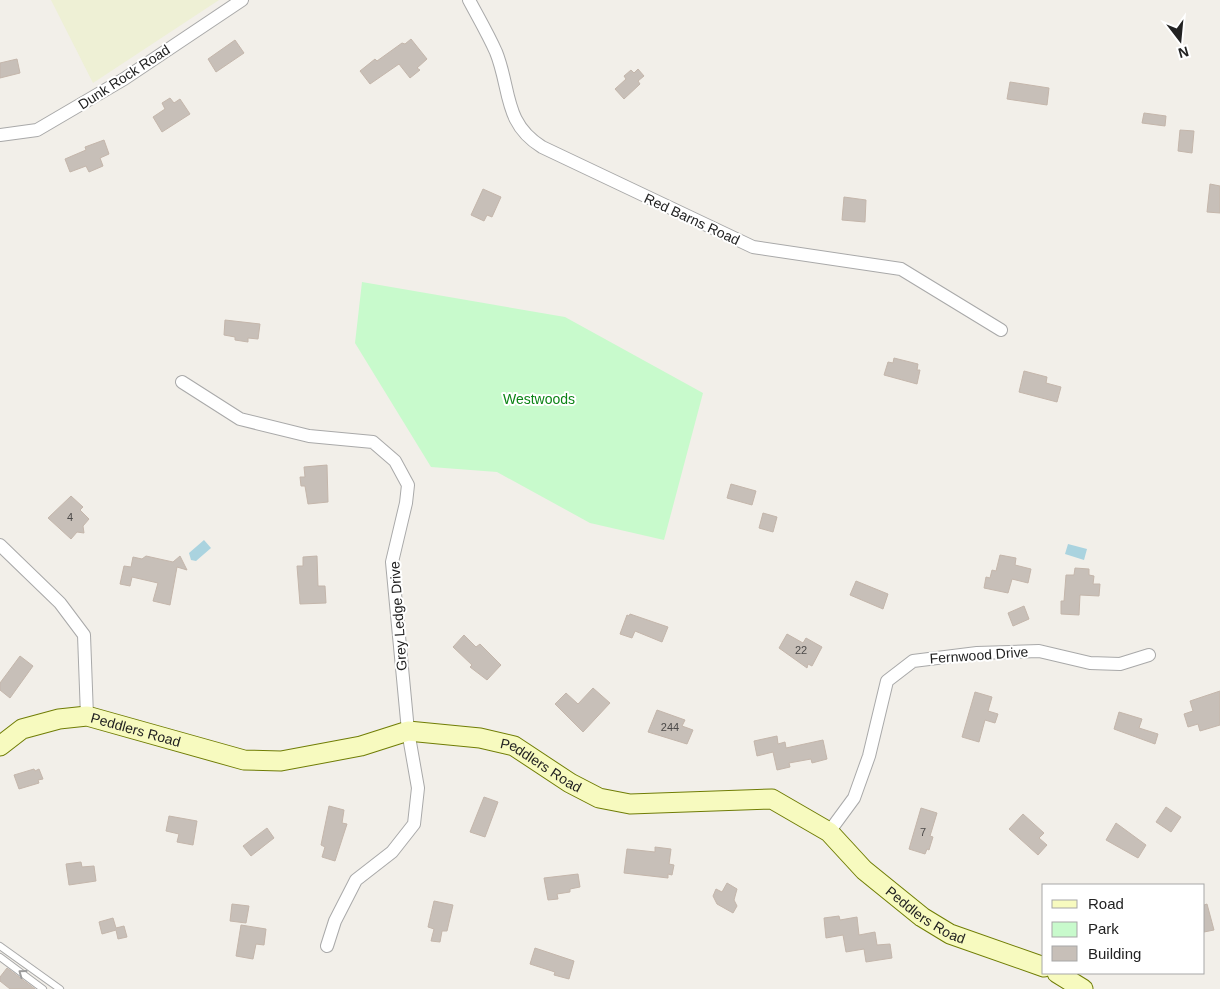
<svg xmlns="http://www.w3.org/2000/svg" width="1220" height="989" viewBox="0 0 1220 989" font-family="Helvetica,sans-serif">
  <rect width="100%" height="100%" fill="#f2efe9"/>
  <path fill="#eef0d5" d="M51,0H219L93,83Z"/>
  <path fill="#c8facc" d="M362,282L565,317L703,393L664,540L590,523L497,472L431,467L355,343Z"/>
  <path fill="#aad3df" d="M204,540L211,548L196,561L191,560L189,553Z
    M1068,544L1087,549L1084,560L1065,554Z"/>
  <path fill="#c7bfb8" stroke="#c4b6ab" d="M411,39L427,59L417,68L420,70L410,78L399,64L370,84L360,71L375,59L377,61L402,43L405,44Z
    M235,40L244,53L216,72L208,59Z
    M17,59L20,73L0,78V63Z
    M638,69L644,76L638,81L640,84L624,99L615,89L626,79L624,76L631,70L634,73Z
    M1010,82L1049,88L1047,105L1007,99Z
    M170,98L174,103L180,99L190,114L162,132L153,117L165,109L162,103Z
    M1144,113L1166,116L1165,126L1142,123Z
    M1180,130L1194,131L1192,153L1178,151Z
    M104,140L109,154L100,158L103,166L89,172L86,166L70,172L65,159L86,150L85,147Z
    M1210,184L1220,186V213L1207,212Z
    M483,189L501,197L492,217L487,215L484,221L471,215Z
    M844,197L866,200L865,222L842,220Z
    M225,320L260,324L258,339L248,338V342L235,340V337L224,335Z
    M894,358L918,364L917,370H920L917,384L884,375L888,362L893,363Z
    M1024,371L1047,377L1046,383L1061,387L1057,402L1019,392Z
    M327,465L328,502L308,504L305,486H301L300,477H305L304,467Z
    M731,484L756,491L752,505L727,498Z
    M71,496L83,507L80,510L89,519L83,526L84,533L77,532L71,539L48,518Z
    M763,513L777,517L773,532L759,528Z
    M1000,555L1016,558L1015,565L1031,569L1028,583L1012,579L1008,593L984,588L986,577L990,578L992,570L996,571Z
    M146,556L173,562L180,556L187,570L177,567L170,605L153,601L158,583L132,577L130,586L120,584L124,566L131,567L133,557L142,559Z
    M317,556L318,586H325L326,603L300,604L297,566H303V557Z
    M1075,568L1089,569V575L1094,576L1093,584H1100L1099,596L1080,595L1079,615L1061,614V601H1064L1066,575H1074Z
    M856,581L888,594L883,609L850,595Z
    M1024,606L1029,619L1013,626L1008,613Z
    M630,614L668,627L662,642L635,631L632,638L620,634L627,615L629,616Z
    M787,634L803,643L806,638L822,647L812,666L808,664L807,668L779,648Z
    M464,635L476,647L480,644L501,665L487,680L470,667L472,665L453,647Z
    M20,656L33,666L10,698L0,690V683Z
    M593,688L610,703L583,732L555,704L566,693L578,704Z
    M1220,691V725L1200,731L1198,724L1188,727L1184,714L1193,711L1190,701Z
    M975,692L992,697L988,711L998,714L995,723L985,720L979,742L962,737Z
    M657,710L685,720L682,726L693,730L687,744L648,732Z
    M1119,712L1142,719L1139,728L1158,734L1155,744L1114,729Z
    M777,736L778,744L785,742L786,748L823,740L827,759L812,763L811,759L789,763L790,767L777,770L773,752L757,756L754,741Z
    M34,769L35,771L39,769L43,779L38,780L39,783L19,789L14,775Z
    M484,797L498,802L485,837L470,832Z
    M329,806L344,810L342,823L347,824L335,861L322,857L325,847L321,845Z
    M1166,807L1181,817L1171,832L1156,822Z
    M921,808L937,813L930,836L933,837L929,850L927,849L925,854L909,849Z
    M1023,814L1044,833L1039,838L1047,845L1038,855L1009,829Z
    M169,816L197,821L193,845L177,842L179,834L166,831Z
    M1116,823L1146,845L1138,858L1106,840Z
    M267,828L274,838L251,856L243,846Z
    M655,847L671,849L669,864L674,865L672,875L668,874V878L624,873L627,849L655,852Z
    M81,862L82,867L94,866L96,881L69,885L66,864Z
    M578,874L580,887L570,889V892L557,894L558,899L548,900L544,878Z
    M727,883L737,889L734,900L737,906L733,913L717,904L713,896L716,889L722,892Z
    M434,901L453,905L447,931H442L440,942L431,941L434,929L428,927Z
    M232,904L249,906L246,923L230,921Z
    M1207,904L1214,930L1204,932V905Z
    M839,916L840,920L857,917L859,935L875,932L877,945L890,944L892,958L866,962L864,949L846,952L843,935L826,938L824,918Z
    M113,918L116,928L124,926L127,937L118,939L116,930L102,934L99,922Z
    M241,925L266,929L264,945L256,944L253,959L236,956Z
    M535,948L574,961L569,979L554,975L555,972L530,964Z
    M7,968L35,989H10L0,981V977Z"/>
  <g fill="none" stroke-linecap="round" stroke-linejoin="round">
    <defs>
      <path id="lane" d="M0,946L60,989
        M0,957L43,989"/>
      <path id="street" d="M469,0C478,17 488,34 496,52C511,89 503,123 542,147L753,247L901,269L1001,330
        M0,135L37,130L124,79L242,0
        M182,382L240,419L309,436L373,442L395,461L408,485L406,503L392,562L408,731L418,788L414,824L392,852L356,880L335,921L327,946
        M0,545L60,603L84,635L87,716
        M829,832L854,798L869,756L887,681L913,661L977,653L1039,651L1090,663L1120,664L1149,655"/>
      <g id="secondary">
        <path id="s1" d="M0,746L22,729L59,719L87,716L244,760L281,761L361,746L408,731L480,738L514,746L570,783L599,798L630,804L772,799L829,832L864,870L922,917L950,934L1044,967"/>
        <path d="M1057,973L1083,989"/>
      </g>
    </defs>
    <use href="#lane" stroke="#a9a9a9" stroke-width="8"/>
    <use href="#street" stroke="#a9a9a9" stroke-width="14"/>
    <use href="#secondary" stroke="#707d05" stroke-width="21"/>
    <use href="#lane" stroke="#fff" stroke-width="6"/>
    <use href="#street" stroke="#fff" stroke-width="12"/>
    <use href="#secondary" stroke="#f7fabf" stroke-width="19"/>
  </g>
  <defs><path id="oneway-chevron" d="M-2-3.5L2.5 0L-2 3.5" fill="none" stroke-width="1.6" stroke-linecap="round" stroke-linejoin="round" transform="scale(1.25)"/></defs>
  <use stroke="#9c9c9c" href="#oneway-chevron" transform="translate(22 973) rotate(-144)"/>
  <g text-anchor="middle" dominant-baseline="central" stroke-width="4" stroke-linejoin="round" paint-order="stroke">
    <g font-size="11" fill="#4b4948">
      <text x="70" y="517">4</text>
      <text x="801" y="650">22</text>
      <text x="670" y="727">244</text>
      <text x="923" y="832">7</text>
    </g>
    <g font-size="14" fill="#222" stroke="#fff">
      <text transform="translate(124 77) rotate(-33)">Dunk Rock Road</text>
      <text transform="translate(692 219) rotate(25)">Red Barns Road</text>
      <text transform="translate(398 616) rotate(-94)">Grey Ledge Drive</text>
      <text transform="translate(979 655) rotate(-4)">Fernwood Drive</text>
      <text stroke="none"><textPath href="#s1" startOffset="145">Peddlers Road</textPath></text>
      <text stroke="none"><textPath href="#s1" startOffset="565">Peddlers Road</textPath></text>
      <text stroke="none"><textPath href="#s1" startOffset="1000">Peddlers Road</textPath></text>
    </g>
    <g font-size="14" fill="#0c8416" stroke="#fff">
      <text x="539" y="399">Westwoods</text>
    </g>
  </g>
  <rect x="1042" y="884" width="162" height="90" fill="#ffffff" stroke="#a7a7a7"/>
  <rect x="1052" y="900" width="25" height="8" fill="#f7fabf" stroke="#a7a7a7"/>
  <text x="1088" y="909" font-size="15" fill="#222222">Road</text>
  <rect x="1052" y="922" width="25" height="15" fill="#c8facc" stroke="#a7a7a7"/>
  <text x="1088" y="934" font-size="15" fill="#222222">Park</text>
  <rect x="1052" y="946" width="25" height="15" fill="#c7bfb8" stroke="#a7a7a7"/>
  <text x="1088" y="959" font-size="15" fill="#222222">Building</text>
  <g transform="translate(1180 40) rotate(164)" stroke="#ffffff" stroke-width="4" paint-order="stroke">
  <path d="M0-4L9 19L0 12L-9 19Z" fill="#222222"/>
  <text y="-8" font-size="14" font-weight="bold" text-anchor="middle" fill="#222222">N</text>
  </g>
</svg>
